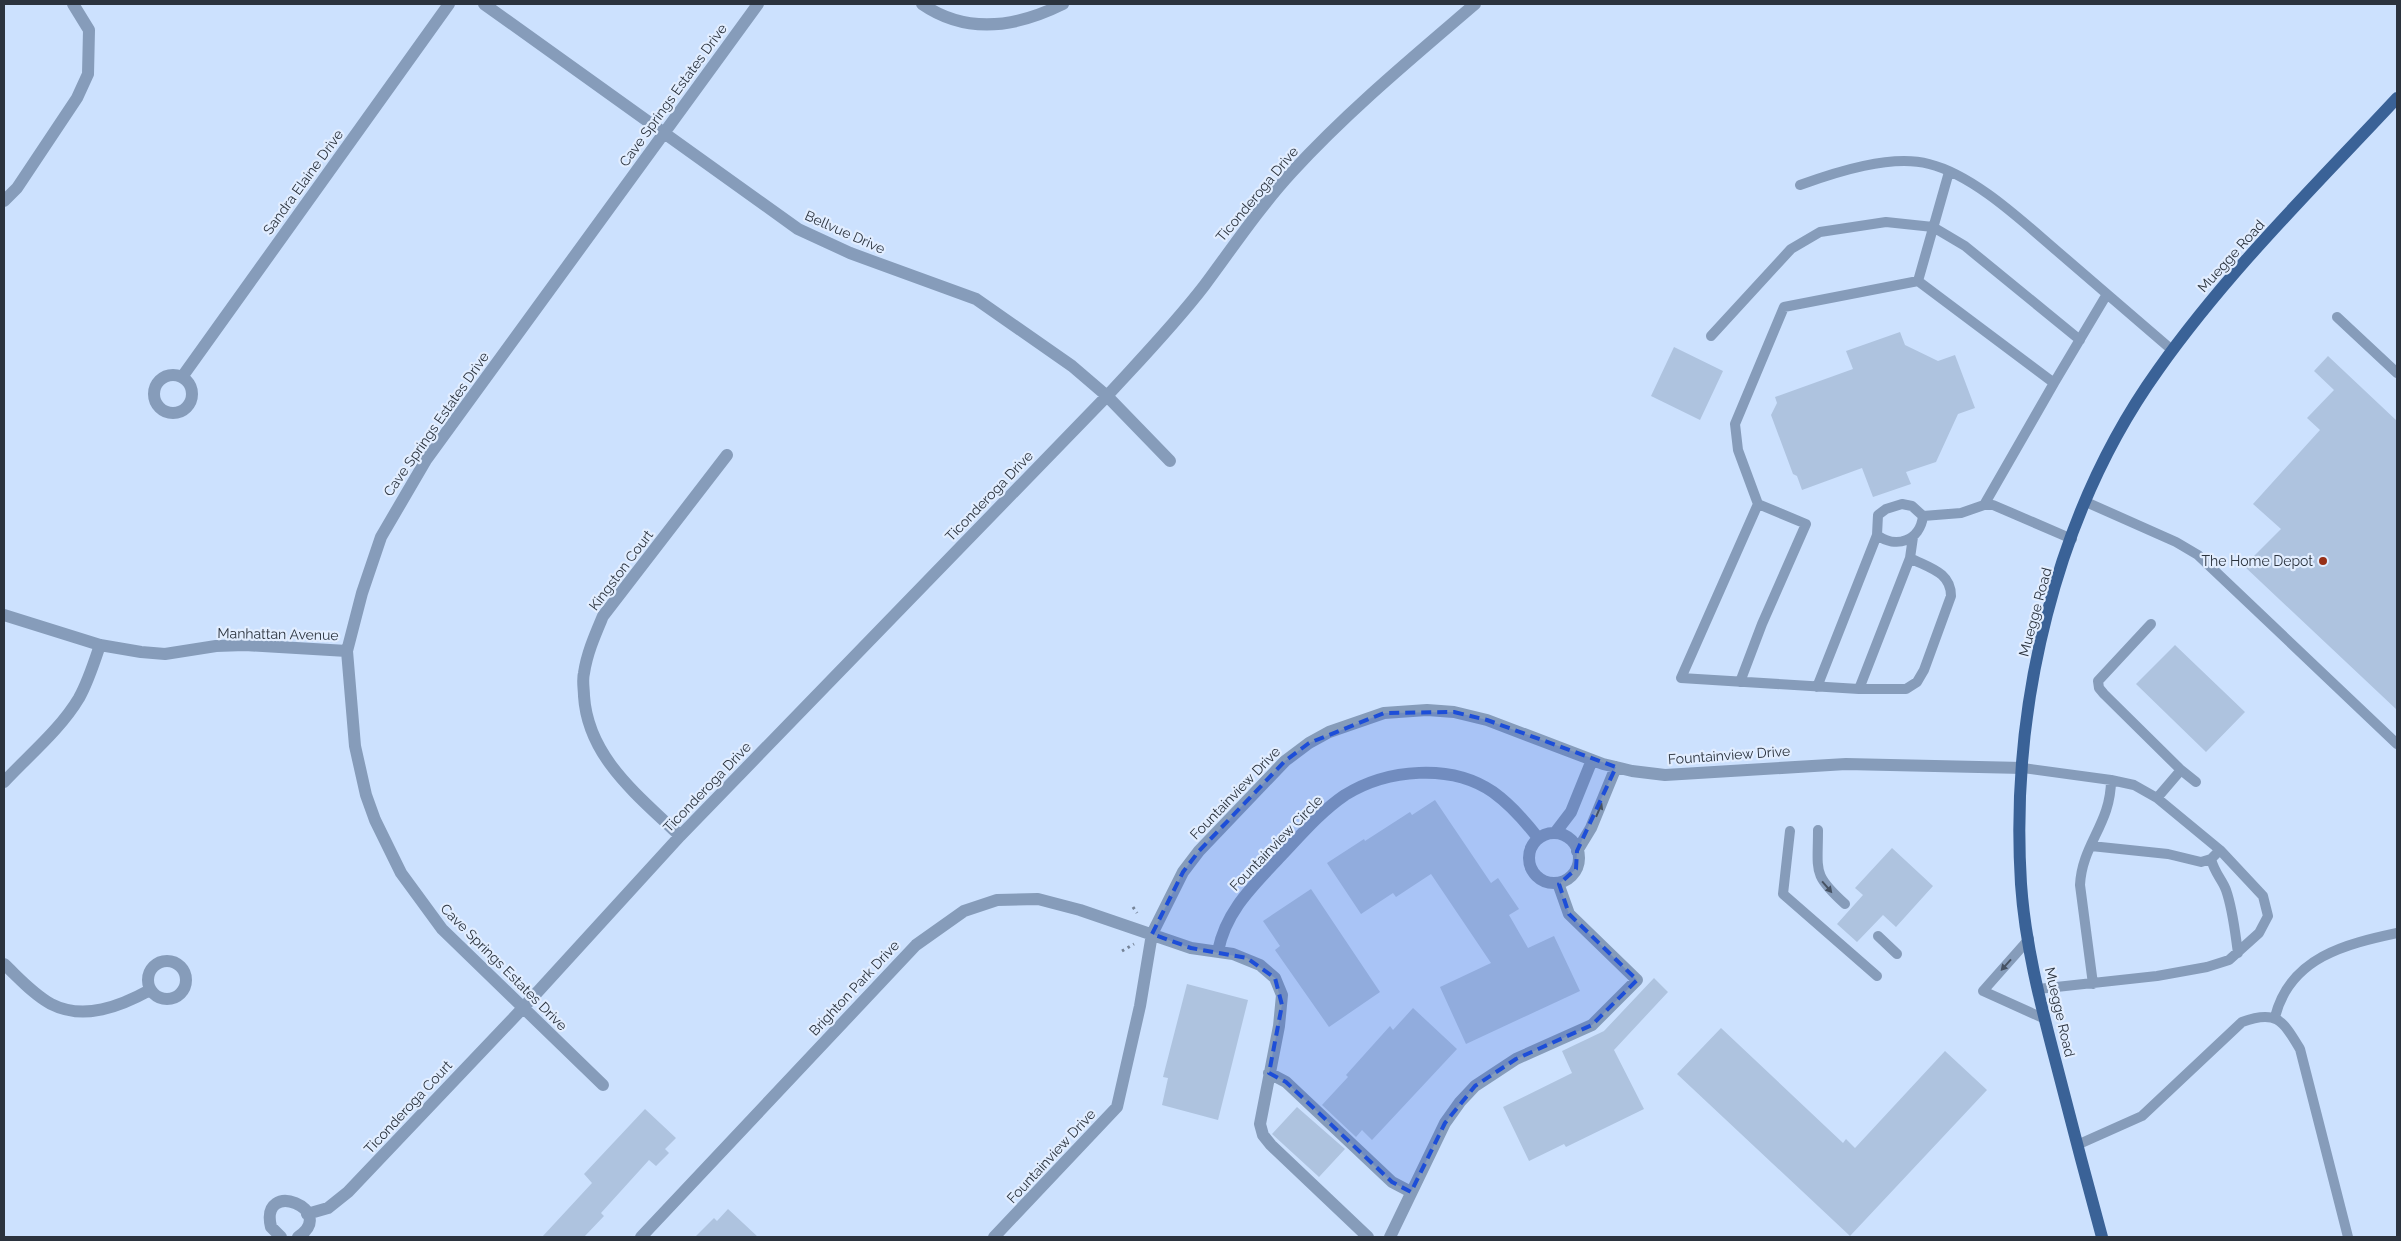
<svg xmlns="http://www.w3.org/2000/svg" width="2401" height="1241" viewBox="0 0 2401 1241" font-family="Raleway,sans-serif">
  <rect width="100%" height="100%" fill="#cce1fe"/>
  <path fill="#aec3df" d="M1900,332L1905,345L1938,361L1955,355L1975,408L1958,414L1936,462L1906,472L1911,484L1873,497L1862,468L1802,490L1797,476L1793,474L1771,415L1777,403L1775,397L1853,369L1846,351Z
    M1674,347L1723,371L1700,420L1651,396Z
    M2328,356L2397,421V710L2244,566L2281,529L2253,504L2320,430L2307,418L2334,390L2314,371Z
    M2175,645L2245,712L2206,752L2136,684Z
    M1435,800L1491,883L1498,878L1519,909L1509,915L1528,948L1554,936L1580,991L1466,1044L1440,987L1491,963L1431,874L1396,897L1393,893L1361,914L1327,863L1364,839L1365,841L1410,812L1412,815Z
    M1892,848L1933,886L1896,927L1883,915L1857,942L1837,924L1863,895L1855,888Z
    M1311,889L1380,992L1329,1027L1275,950L1280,946L1263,921Z
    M1654,978L1668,992L1614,1050L1644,1109L1566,1147L1564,1144L1529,1161L1503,1107L1572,1073L1562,1051L1604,1031Z
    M1187,984L1248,1000L1218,1120L1162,1105L1168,1078L1163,1077Z
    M1413,1008L1457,1049L1372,1140L1362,1130L1356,1137L1322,1105L1348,1077L1346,1075L1390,1026L1393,1030Z
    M1721,1028L1843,1143L1846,1139L1855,1148L1945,1051L1987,1090L1850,1236L1677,1074Z
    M1297,1107L1345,1149L1319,1177L1272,1134Z
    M645,1109L676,1138L665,1149L669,1153L656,1166L649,1160L601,1213L604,1216L584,1237H542L592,1183L584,1174Z
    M728,1209L758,1237H695L714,1218L717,1221Z"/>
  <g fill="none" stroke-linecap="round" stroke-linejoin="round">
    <path stroke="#758397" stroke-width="3" stroke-dasharray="2.5 4" stroke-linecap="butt" d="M1133,907L1137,913
      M1122,951L1134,944"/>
    <path stroke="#869cba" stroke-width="10" d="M1800,185C1836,172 1891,154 1929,164C1974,175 2023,222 2057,251C2095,284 2134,317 2172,350
      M1918,281L1949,172
      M2337,317L2397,373
      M1711,336L1791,249L1820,232L1886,222L1933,227L1965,246L2080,340
      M2054,383L2107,294
      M2086,502L2176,542L2198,555L2397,744
      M1902,504L1912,506L1923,516C1920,541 1896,549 1877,535L1878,515L1886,509Z
      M1923,516L1961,513L1984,505H1993L2072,539
      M1913,537L1910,558C1929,568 1951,572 1951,596L1924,670L1917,682L1906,689H1859L1681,678L1758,504L1738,450L1735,424L1784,307L1918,281L2054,383L1984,505
      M2151,624L2098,681L2099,688L2104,694L2181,770L2157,798
      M1740,682L1762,624L1806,524L1758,504
      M1817,687L1877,535
      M1859,689L1910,558
      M2023,768L2111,780L2134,785L2157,798L2220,850L2263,896L2268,916L2259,933L2229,960L2207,967L2157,976L2038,989
      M2181,770L2196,782
      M1818,830C1818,872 1812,874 1845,904
      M1790,831L1783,894L1877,976
      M2091,846L2168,854L2201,862L2211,859L2220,850
      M2211,859C2215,874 2222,879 2226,890C2233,910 2235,932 2238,953
      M1878,936L1897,954
      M2029,939L1983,991L2045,1019
      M2093,984L2080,885C2082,844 2111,824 2111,780
      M2275,1017C2290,957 2346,944 2397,933
      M2077,1145L2142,1116L2242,1022C2277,1009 2283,1021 2300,1049L2348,1237"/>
    <path stroke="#869cba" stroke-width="12" d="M484,4L798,229L850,253L976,299L1072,366L1107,396L1170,461
      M922,4C967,35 1017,27 1063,4
      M4,201L17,188L77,98L88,74L89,30L73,4
      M154 394a19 19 0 1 1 38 0a19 19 0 1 1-38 0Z
      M182,377L449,4
      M4,615L100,645L141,652L165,654L216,646L245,645L347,651
      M4,782C28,756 60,730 79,698C88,682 94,663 100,645
      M1555,833L1571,812L1592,760
      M1529 858a25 25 0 1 1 50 0a25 25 0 1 1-50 0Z
      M680,836C639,796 588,758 584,696C584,689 582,680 584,673C587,653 595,635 603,616L727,455
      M1577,851L1591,828L1616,767
      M1218,951C1226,911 1252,887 1279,858C1300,836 1320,812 1345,795C1387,769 1451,763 1493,792C1511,805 1525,821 1538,838
      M148 980a19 19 0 1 1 38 0a19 19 0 1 1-38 0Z
      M4,964C19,978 33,994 51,1004C84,1021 121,1006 150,990
      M1269,1073L1286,1082L1392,1182L1411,1192
      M603,1085L442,929L401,873L375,820L366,795L355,746L347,651L362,593L381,537L426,460L758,4
      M307,1214L328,1208L348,1192L522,1009L680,836L1107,396C1140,360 1174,325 1204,286C1233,247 1259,208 1292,172C1348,111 1412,58 1475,4
      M281,1237L271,1227C259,1177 339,1210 298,1237
      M641,1237L916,945L964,911L997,900L1038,899L1080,910L1191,948L1233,954L1260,965L1275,978L1282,995L1279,1026L1260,1124L1263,1135L1271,1145L1368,1237
      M994,1237L1117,1107L1140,1006L1152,934L1183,872L1199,851L1285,761L1309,743L1329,732L1384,713L1427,710L1454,712L1487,720L1603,764L1632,771L1665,775L1846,764L2023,768
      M1390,1237L1445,1123L1460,1102L1475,1086L1516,1059L1592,1025L1637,980L1569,914L1558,883"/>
    <path stroke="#3a6297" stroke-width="12" d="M2102,1237C2086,1178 2070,1118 2055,1059C2040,1002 2025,943 2021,884C2010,708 2055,514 2158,370C2228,271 2315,186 2397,98"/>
  </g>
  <defs><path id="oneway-solid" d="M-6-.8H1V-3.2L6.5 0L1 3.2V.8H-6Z" transform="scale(1.25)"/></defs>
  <g fill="#465263">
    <use href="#oneway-solid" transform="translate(1599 810) rotate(-67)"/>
    <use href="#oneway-solid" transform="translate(1827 887) rotate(49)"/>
    <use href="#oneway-solid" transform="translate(2006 965) rotate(132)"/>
  </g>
  <path fill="#1d4ed8" fill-opacity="0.2" stroke="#1d4ed8" stroke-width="4" stroke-dasharray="10 6" stroke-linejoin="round" d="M1454,712L1487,720L1616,767L1577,851L1576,869L1559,884L1569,914L1637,980L1592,1025L1516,1059L1475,1086L1445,1123L1411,1192L1392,1182L1286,1082L1269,1073L1282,1005L1275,978L1247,958L1191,948L1152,934L1183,872L1199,851L1285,761L1309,743L1384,713Z"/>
  <circle fill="#972f17" stroke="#e1edff" stroke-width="2" cx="2323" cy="561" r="5"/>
  <g text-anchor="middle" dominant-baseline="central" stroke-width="4.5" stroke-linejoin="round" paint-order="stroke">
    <g font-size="14" fill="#2b333e" stroke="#e1edff">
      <text transform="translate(673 95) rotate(-54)">Cave Springs Estates Drive</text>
      <text transform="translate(303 182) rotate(-54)">Sandra Elaine Drive</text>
      <text transform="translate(1257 194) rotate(-50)">Ticonderoga Drive</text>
      <text transform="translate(845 232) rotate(24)">Bellvue Drive</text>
      <text transform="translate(2231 256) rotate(-48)">Muegge Road</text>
      <text transform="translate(436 424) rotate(-55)">Cave Springs Estates Drive</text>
      <text transform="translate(989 496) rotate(-46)">Ticonderoga Drive</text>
      <text transform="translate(621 570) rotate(-53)">Kingston Court</text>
      <text transform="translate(2035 612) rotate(-75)">Muegge Road</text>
      <text transform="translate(278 634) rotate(1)">Manhattan Avenue</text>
      <text transform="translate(1729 755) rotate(-4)">Fountainview Drive</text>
      <text transform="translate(707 787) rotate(-46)">Ticonderoga Drive</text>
      <text transform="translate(1235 793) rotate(-46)">Fountainview Drive</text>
      <text transform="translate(1276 843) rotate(-46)">Fountainview Circle</text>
      <text transform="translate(504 967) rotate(45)">Cave Springs Estates Drive</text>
      <text transform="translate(854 988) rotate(-47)">Brighton Park Drive</text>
      <text transform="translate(2060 1012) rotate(77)">Muegge Road</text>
      <text transform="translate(408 1107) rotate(-47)">Ticonderoga Court</text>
      <text transform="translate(1051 1156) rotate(-47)">Fountainview Drive</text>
    </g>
    <g font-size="14" fill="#2b333e" stroke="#e1edff" text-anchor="end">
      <text x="2313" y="561">The Home Depot</text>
    </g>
  </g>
  <rect width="2401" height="1241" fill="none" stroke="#2b333e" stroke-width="10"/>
</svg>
